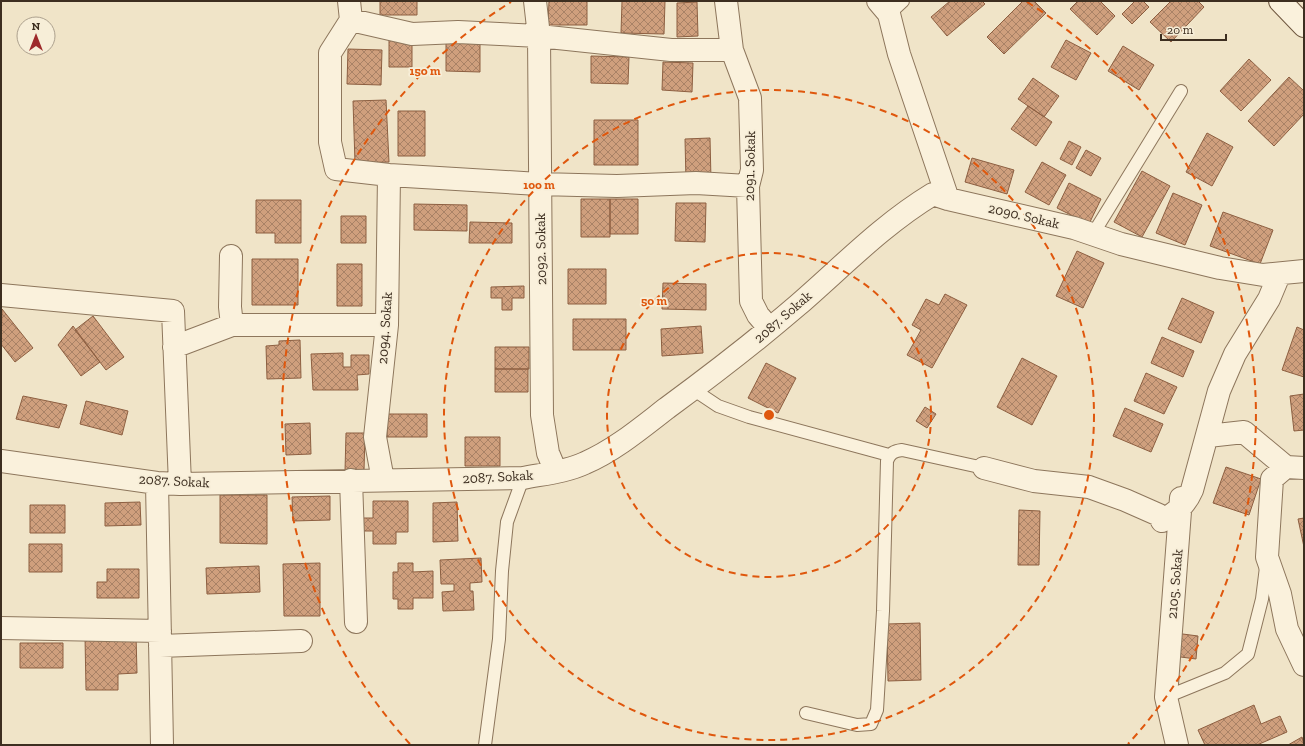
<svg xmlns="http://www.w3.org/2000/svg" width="1305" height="746" viewBox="0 0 1305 746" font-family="'Zilla Slab',serif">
  <defs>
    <pattern id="building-cross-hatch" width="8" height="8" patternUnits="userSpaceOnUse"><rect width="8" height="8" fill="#cf9f7d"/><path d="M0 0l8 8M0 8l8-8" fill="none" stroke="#a98266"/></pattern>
  </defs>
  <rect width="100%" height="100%" fill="#f0e4c8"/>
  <path fill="url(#building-cross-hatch)" stroke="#8d5f41" d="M380,1H417V15H380Z
    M549,1H587V25H548Z
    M622,1H665L664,34L621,33Z
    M950,1H982L985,4L947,36L931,17Z
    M1023,1H1034L1046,13L1004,54L987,37Z
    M1078,1H1100L1115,16L1097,35L1070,9Z
    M1135,1H1143L1149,7L1132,24L1122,14Z
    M1171,1H1198L1204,7L1171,42L1150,22Z
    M697,2L698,36L677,37V3Z
    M389,39H412V67H389Z
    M1066,40L1091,53L1076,80L1051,67Z
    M446,42L480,43V72L446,71Z
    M1123,46L1154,65L1139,90L1108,71Z
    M348,49L382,50L381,85L347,84Z
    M591,56L629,57L628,84L591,83Z
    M1249,59L1271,80L1241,111L1220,91Z
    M663,62L693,63L692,92L662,90Z
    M1289,77L1304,91V114L1274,146L1248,121Z
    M1033,78L1059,96L1044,117L1018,99Z
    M386,100L389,162L355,163L353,101Z
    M1028,106L1052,122L1036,146L1011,129Z
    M398,111H425V156H398Z
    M594,120H638V165H594Z
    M1207,133L1233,147L1212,186L1186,172Z
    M710,138L711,180L686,181L685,139Z
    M1069,141L1081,147L1072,165L1060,159Z
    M1086,150L1101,158L1091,176L1076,168Z
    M972,158L1014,170L1007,194L965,182Z
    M1042,162L1066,175L1049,205L1025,192Z
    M1142,171L1170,186L1142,237L1114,222Z
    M1069,183L1101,199L1089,224L1057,208Z
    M1173,193L1202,205L1185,245L1156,233Z
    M581,199H610V237H581Z
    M610,199H638V234H610Z
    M256,200H301V243H275V233H256Z
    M676,203H706L705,242L675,241Z
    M414,204L467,205V231L414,230Z
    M1223,212L1273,230L1260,264L1210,246Z
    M341,216H366V243H341Z
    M470,222L512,223V243H469Z
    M1077,251L1104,263L1083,308L1056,296Z
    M252,259H298V305H252Z
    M337,264H362V306H337Z
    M568,269H606V304H568Z
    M663,283L706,284V310L662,309Z
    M524,286V298H512V310H502V298H491V287Z
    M945,294L967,305L932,368L907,355L921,330L912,325L926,299L939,305Z
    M1182,298L1214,312L1201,343L1168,329Z
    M2,309L33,348L15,362L1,344Z
    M93,316L124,357L106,370L75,330Z
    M573,319H626V350H573Z
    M73,326L100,362L81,376L58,345Z
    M701,326L703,353L662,356L661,329Z
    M1297,327L1304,330V377L1282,370Z
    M1162,337L1194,351L1183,377L1151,363Z
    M300,340L301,378L267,379L266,346L279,345V341Z
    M495,347H529V369H495Z
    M343,353V367H351V355H369V374L357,375L358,390H313L311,354Z
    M1022,358L1057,376L1032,425L997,407Z
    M766,363L796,378L778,413L748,398Z
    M495,369H528V392H495Z
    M1146,373L1177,387L1164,414L1134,401Z
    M1304,394V430L1294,431L1290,396Z
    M23,396L67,405L59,428L16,419Z
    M86,401L128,411L122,435L80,424Z
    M925,407L936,414L927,428L916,421Z
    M1125,408L1163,424L1151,452L1113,436Z
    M387,414H427V437H387Z
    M310,423L311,454L286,455L285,424Z
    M346,433H365L364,471H345Z
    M465,437H500V466H465Z
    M1226,467L1261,479L1249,515L1213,503Z
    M220,495H267V544L220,543Z
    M330,496V520L293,521L292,497Z
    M373,501H408V532H396V544H373V531H361V518H373Z
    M140,502L141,525L105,526V503Z
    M457,502L458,541L433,542V503Z
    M30,505H65V533H30Z
    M1019,510L1040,511L1039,565H1018Z
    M1304,518V547L1298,519Z
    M29,544H62V572H29Z
    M481,558L482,582L470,583V591H473L474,610L443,611L442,592L454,591V584H441L440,560Z
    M320,563V616H284L283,564Z
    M398,563H413V572L433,571V598H413V609H398V599H393V572H398Z
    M259,566L260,592L207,594L206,568Z
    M107,569H139V598H97V582H107Z
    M920,623L921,680L888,681L887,624Z
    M1175,633L1198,636L1196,659L1173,656Z
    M136,635L137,673L118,674V690H86L85,637Z
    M20,643H63V668H20Z
    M1254,705L1261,724L1280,716L1287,732L1257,745H1205L1198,730Z
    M1302,737L1304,745H1288Z"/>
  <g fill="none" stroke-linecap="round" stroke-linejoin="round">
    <defs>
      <path id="lane" d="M889,14L903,1
        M1093,234L1181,91
        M694,390L718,406L749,417L889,455
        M1166,697L1225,673L1248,654L1262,599L1266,567
        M806,713L857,725L871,724L877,710L883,611L887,461C890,453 894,451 902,450L984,468
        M485,745L499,639L502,571L507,522L523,478"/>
      <path id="street" d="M349,1L351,20L412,34L458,32L539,36L671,50H732
        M535,1L539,36L542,415L548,453L556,472
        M726,1L732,50L750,98L752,170L748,186L751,301L758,315L769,328
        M878,1L889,14L899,54L948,199
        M351,20L330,53V142L336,169L389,175L539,184L617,186L696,183L748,186
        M231,256L230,307L232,325H387
        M1,295L173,311L180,484
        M174,347L232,325
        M1208,436L1244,432L1286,467
        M1,461L157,483L180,484L523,478C543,474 566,472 585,463C615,450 641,428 667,408C712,375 756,341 798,305C843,266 882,225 933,194L948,199L1074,228L1121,244L1220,268L1263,275L1304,271
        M984,468L1034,481L1089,487L1125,500L1159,515L1162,521C1176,512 1185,506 1192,490L1219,391L1235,354L1269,299L1279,275
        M1304,468L1286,467L1272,479L1267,557L1280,594L1287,629L1304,665
        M351,480L356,622
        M383,480L375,437L387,325L389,175
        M157,483L162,745
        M1,628L160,631
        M160,646L301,641
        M1177,745L1166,697L1181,498"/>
      <path id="secondary" d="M1280,1L1304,26"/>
    </defs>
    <use href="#lane" stroke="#8d765c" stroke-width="14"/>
    <use href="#street" stroke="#8d765c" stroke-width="24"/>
    <use href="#secondary" stroke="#6f573f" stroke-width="24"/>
    <use href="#lane" stroke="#faf1dc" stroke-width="12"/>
    <use href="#street" stroke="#faf1dc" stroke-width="22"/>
    <use href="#secondary" stroke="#faf1dc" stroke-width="22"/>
  </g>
  <g fill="none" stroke="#df570d" stroke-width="2" stroke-dasharray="7 5">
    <circle cx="769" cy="415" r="162"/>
    <circle cx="769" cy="415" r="325"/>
    <path d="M410 744A487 487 0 0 1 511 2M1027 2A487 487 0 0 1 1128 744"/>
  </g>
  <g text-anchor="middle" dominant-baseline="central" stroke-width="3.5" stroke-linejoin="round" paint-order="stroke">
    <g font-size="14" fill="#3d2e20" stroke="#f7eed8">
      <text transform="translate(750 166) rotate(-89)">2091. Sokak</text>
      <text transform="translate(1024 216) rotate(13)">2090. Sokak</text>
      <text transform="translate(541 249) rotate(-91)">2092. Sokak</text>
      <text transform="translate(783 317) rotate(-41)">2087. Sokak</text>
      <text transform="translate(385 328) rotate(-86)">2094. Sokak</text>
      <text transform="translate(498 477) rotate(-3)">2087. Sokak</text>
      <text transform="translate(174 481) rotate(3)">2087. Sokak</text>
      <text transform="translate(1175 584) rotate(-85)">2105. Sokak</text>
    </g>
  </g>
  <circle cx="769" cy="415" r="6" fill="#df570d" stroke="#f7eed8" stroke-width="2"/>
  <g font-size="12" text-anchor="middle" font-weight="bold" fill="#df570d" stroke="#f7eed8" stroke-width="3.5" stroke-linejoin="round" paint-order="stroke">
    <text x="425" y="75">150 m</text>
    <text x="539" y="189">100 m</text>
    <text x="654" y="305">50 m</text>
  </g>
  <rect width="1305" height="746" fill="none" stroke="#3d2e20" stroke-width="4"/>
  <g transform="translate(36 36)"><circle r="19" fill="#f7eed8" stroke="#ada18e"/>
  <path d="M0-3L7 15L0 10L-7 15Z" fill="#9e2a2b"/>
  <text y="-6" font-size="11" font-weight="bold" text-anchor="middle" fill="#3d2e20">N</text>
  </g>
  <path d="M1161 34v6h65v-6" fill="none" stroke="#3d2e20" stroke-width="2"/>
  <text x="1167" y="34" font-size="12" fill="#3d2e20" stroke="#f7eed8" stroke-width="3" paint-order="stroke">20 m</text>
</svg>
